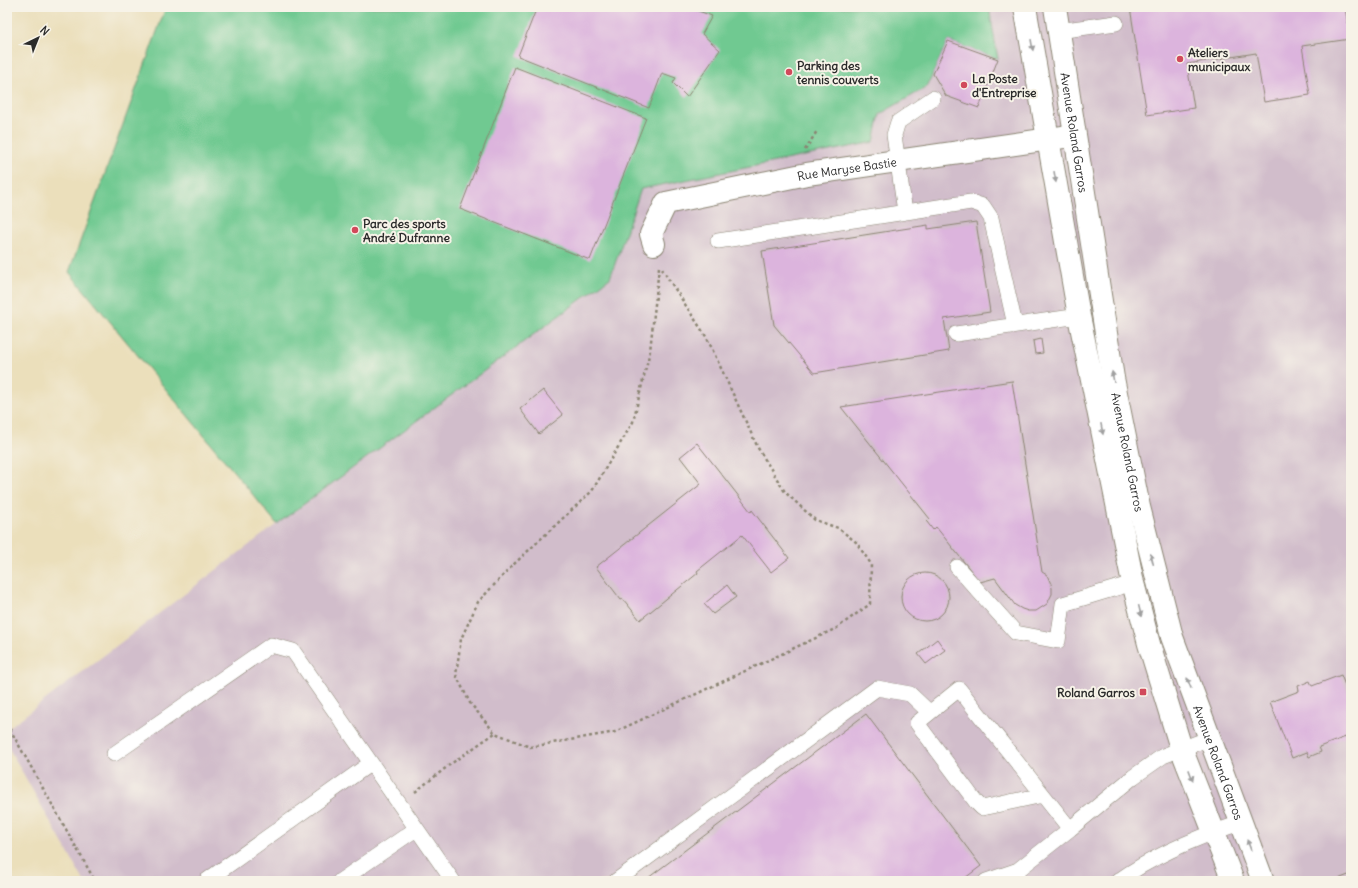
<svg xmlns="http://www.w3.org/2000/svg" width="1358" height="888" viewBox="0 0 1358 888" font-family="Delius,sans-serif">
  <rect width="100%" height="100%" fill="#f7f3e8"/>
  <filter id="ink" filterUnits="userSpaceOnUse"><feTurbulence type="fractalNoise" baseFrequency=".025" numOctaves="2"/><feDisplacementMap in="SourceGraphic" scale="8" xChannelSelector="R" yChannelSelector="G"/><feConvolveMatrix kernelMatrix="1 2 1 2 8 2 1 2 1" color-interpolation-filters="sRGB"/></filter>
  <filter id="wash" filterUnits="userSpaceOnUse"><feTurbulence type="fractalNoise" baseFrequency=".012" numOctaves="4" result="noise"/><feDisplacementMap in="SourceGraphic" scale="16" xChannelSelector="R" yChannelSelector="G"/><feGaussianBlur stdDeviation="0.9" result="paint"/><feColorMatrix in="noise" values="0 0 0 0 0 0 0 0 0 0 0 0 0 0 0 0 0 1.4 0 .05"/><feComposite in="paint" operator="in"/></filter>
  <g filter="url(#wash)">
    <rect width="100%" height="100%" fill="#ebdfbb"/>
    <path fill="#d1bdcb" d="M989,7H1351V881H84L7,745V729L277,524L610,278L641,189L874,142L880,114L927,87L948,41L998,58Z"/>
    <path fill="#70c991" stroke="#4e7a5e" d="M166,7H989L998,59L948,41L927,87L880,114L874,142L641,189L610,278L277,524L69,272Z"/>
    <g id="blocks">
      <path fill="#dcb4dd" d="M537,7H688L712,16L702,34L720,50L687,97L673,83L676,78L662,73L649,108L518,56Z
        M1130,7H1345L1350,39L1302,46L1310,95L1264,102L1256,53L1187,64L1194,108L1147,115Z
        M948,41L998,59L979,108L946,96L933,74Z
        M515,67L646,118L590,260L460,209Z
        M976,222L990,312L944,319L949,351L814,373L774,325L762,251L928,225V229Z
        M1041,339L1043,353L1035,354L1033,341Z
        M1012,381L1042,572L1047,575L1051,584L1052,588V594L1047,604L1036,611H1028L1022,609L1015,605L995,578L980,582L936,527L933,530L927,522L930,519L841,407Z
        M543,390L563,415L539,434L520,409Z
        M697,443L751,512L752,510L789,558L771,572L742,535L697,571L698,573L640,620L623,599L621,600L596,567L701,484L680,457Z
        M901 597a24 24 0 1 1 48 0a24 24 0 1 1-48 0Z
        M727,585L736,597L713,614L704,604Z
        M937,639L945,650L926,664L918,654Z
        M1341,675L1351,701V735L1319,747L1321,752L1309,757L1307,752L1292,758L1270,702L1299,691L1298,686L1310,681L1312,686Z
        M866,714L981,866L961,881H644Z
        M1351,874V881H1339L1338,879Z"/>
    </g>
  </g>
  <g filter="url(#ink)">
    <use href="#blocks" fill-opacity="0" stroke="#8b8573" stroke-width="1"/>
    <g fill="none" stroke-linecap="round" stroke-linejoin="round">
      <defs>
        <path id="lane" d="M1058,31L1116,23
          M905,212L894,135L898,122L933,98
          M718,241L971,202L983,206L991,218L1015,325
          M956,334L1079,316
          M957,567L1016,633L1058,641L1063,604L1133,583
          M114,754L271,645L293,651L453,881
          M1043,795L982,808L976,802L917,723L959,689L1070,829
          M206,881L371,763
          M340,881L416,829
          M616,881L877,688L910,694L929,712
          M986,881L1018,870
          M1015,881L1018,870L1070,829L1133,777L1163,756L1210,738
          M1118,881C1154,855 1198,837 1240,823"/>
        <g id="street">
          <path d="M1025,7L1079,316L1133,583L1149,644L1181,748L1233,881"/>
          <path id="s1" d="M1055,7L1113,378L1139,507L1172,637L1263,881"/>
          <path id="s2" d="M654,244L651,234L666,203L807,174L1063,137"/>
        </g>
      </defs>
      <use href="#lane" stroke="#8b8573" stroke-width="16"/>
      <use href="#street" stroke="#8b8573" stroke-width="24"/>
      <path stroke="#8b8573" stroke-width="2.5" stroke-dasharray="3 3" stroke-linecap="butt" d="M805,150L817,131
        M659,267L650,351L633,422L592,491L513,565L478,602L461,639L456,675L470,703L495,733L530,747L615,732L837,628L870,604L871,564L856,542L838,528L815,520L785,492L758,448L707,338L660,266
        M7,724L95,881
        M415,792L452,763L495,733"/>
      <use href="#lane" stroke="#fff" stroke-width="15"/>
      <use href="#street" stroke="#fff" stroke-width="22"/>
    </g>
    <defs><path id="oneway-solid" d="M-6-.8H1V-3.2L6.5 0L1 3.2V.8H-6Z"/></defs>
    <g fill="#a0a0a0">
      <use href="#oneway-solid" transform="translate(1032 45) rotate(80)"/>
      <use href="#oneway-solid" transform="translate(1055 177) rotate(80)"/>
      <use href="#oneway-solid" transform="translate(1113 377) rotate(-100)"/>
      <use href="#oneway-solid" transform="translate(1102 429) rotate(79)"/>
      <use href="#oneway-solid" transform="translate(1152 559) rotate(-104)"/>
      <use href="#oneway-solid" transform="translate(1140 611) rotate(76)"/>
      <use href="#oneway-solid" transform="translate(1189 683) rotate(-111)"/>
      <use href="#oneway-solid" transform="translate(1191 775) rotate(69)"/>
      <use href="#oneway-solid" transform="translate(1249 845) rotate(-111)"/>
    </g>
  </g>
  <g fill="#d1495b" stroke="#f7f3e8" stroke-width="1.5">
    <circle cx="1180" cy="59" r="4"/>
    <circle cx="789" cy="72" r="4"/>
    <circle cx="964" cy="85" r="4"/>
    <circle cx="355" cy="230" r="4"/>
    <rect x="1139" y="688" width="8" height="8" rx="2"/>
  </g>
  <g text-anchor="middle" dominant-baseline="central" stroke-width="4" stroke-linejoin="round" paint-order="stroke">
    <g font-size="12" font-weight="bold" fill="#2b2b2b" stroke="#f7f3e8" text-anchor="start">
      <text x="1188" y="52">Ateliers<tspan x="1188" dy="14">municipaux</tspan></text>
      <text x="797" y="65">Parking des<tspan x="797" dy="14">tennis couverts</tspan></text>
      <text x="972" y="78">La Poste<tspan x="972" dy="14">d'Entreprise</tspan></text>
      <text x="363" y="223">Parc des sports<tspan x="363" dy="14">André Dufranne</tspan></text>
      <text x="1135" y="692" text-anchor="end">Roland Garros</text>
    </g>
    <g font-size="12" fill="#2b2b2b" stroke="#f7f3e8">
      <text stroke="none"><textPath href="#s1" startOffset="127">Avenue Roland Garros</textPath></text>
      <text stroke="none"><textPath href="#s2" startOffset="229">Rue Maryse Bastie</textPath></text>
      <text stroke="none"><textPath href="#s1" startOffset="451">Avenue Roland Garros</textPath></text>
      <text stroke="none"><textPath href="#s1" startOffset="775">Avenue Roland Garros</textPath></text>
    </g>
  </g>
  <rect width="1358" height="888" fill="none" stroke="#f7f3e8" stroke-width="24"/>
  <g transform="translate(38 38) rotate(43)" stroke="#f7f3e8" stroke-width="3" paint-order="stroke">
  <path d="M0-3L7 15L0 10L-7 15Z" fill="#2b2b2b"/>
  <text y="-6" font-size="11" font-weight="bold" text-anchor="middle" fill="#2b2b2b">N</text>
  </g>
</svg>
